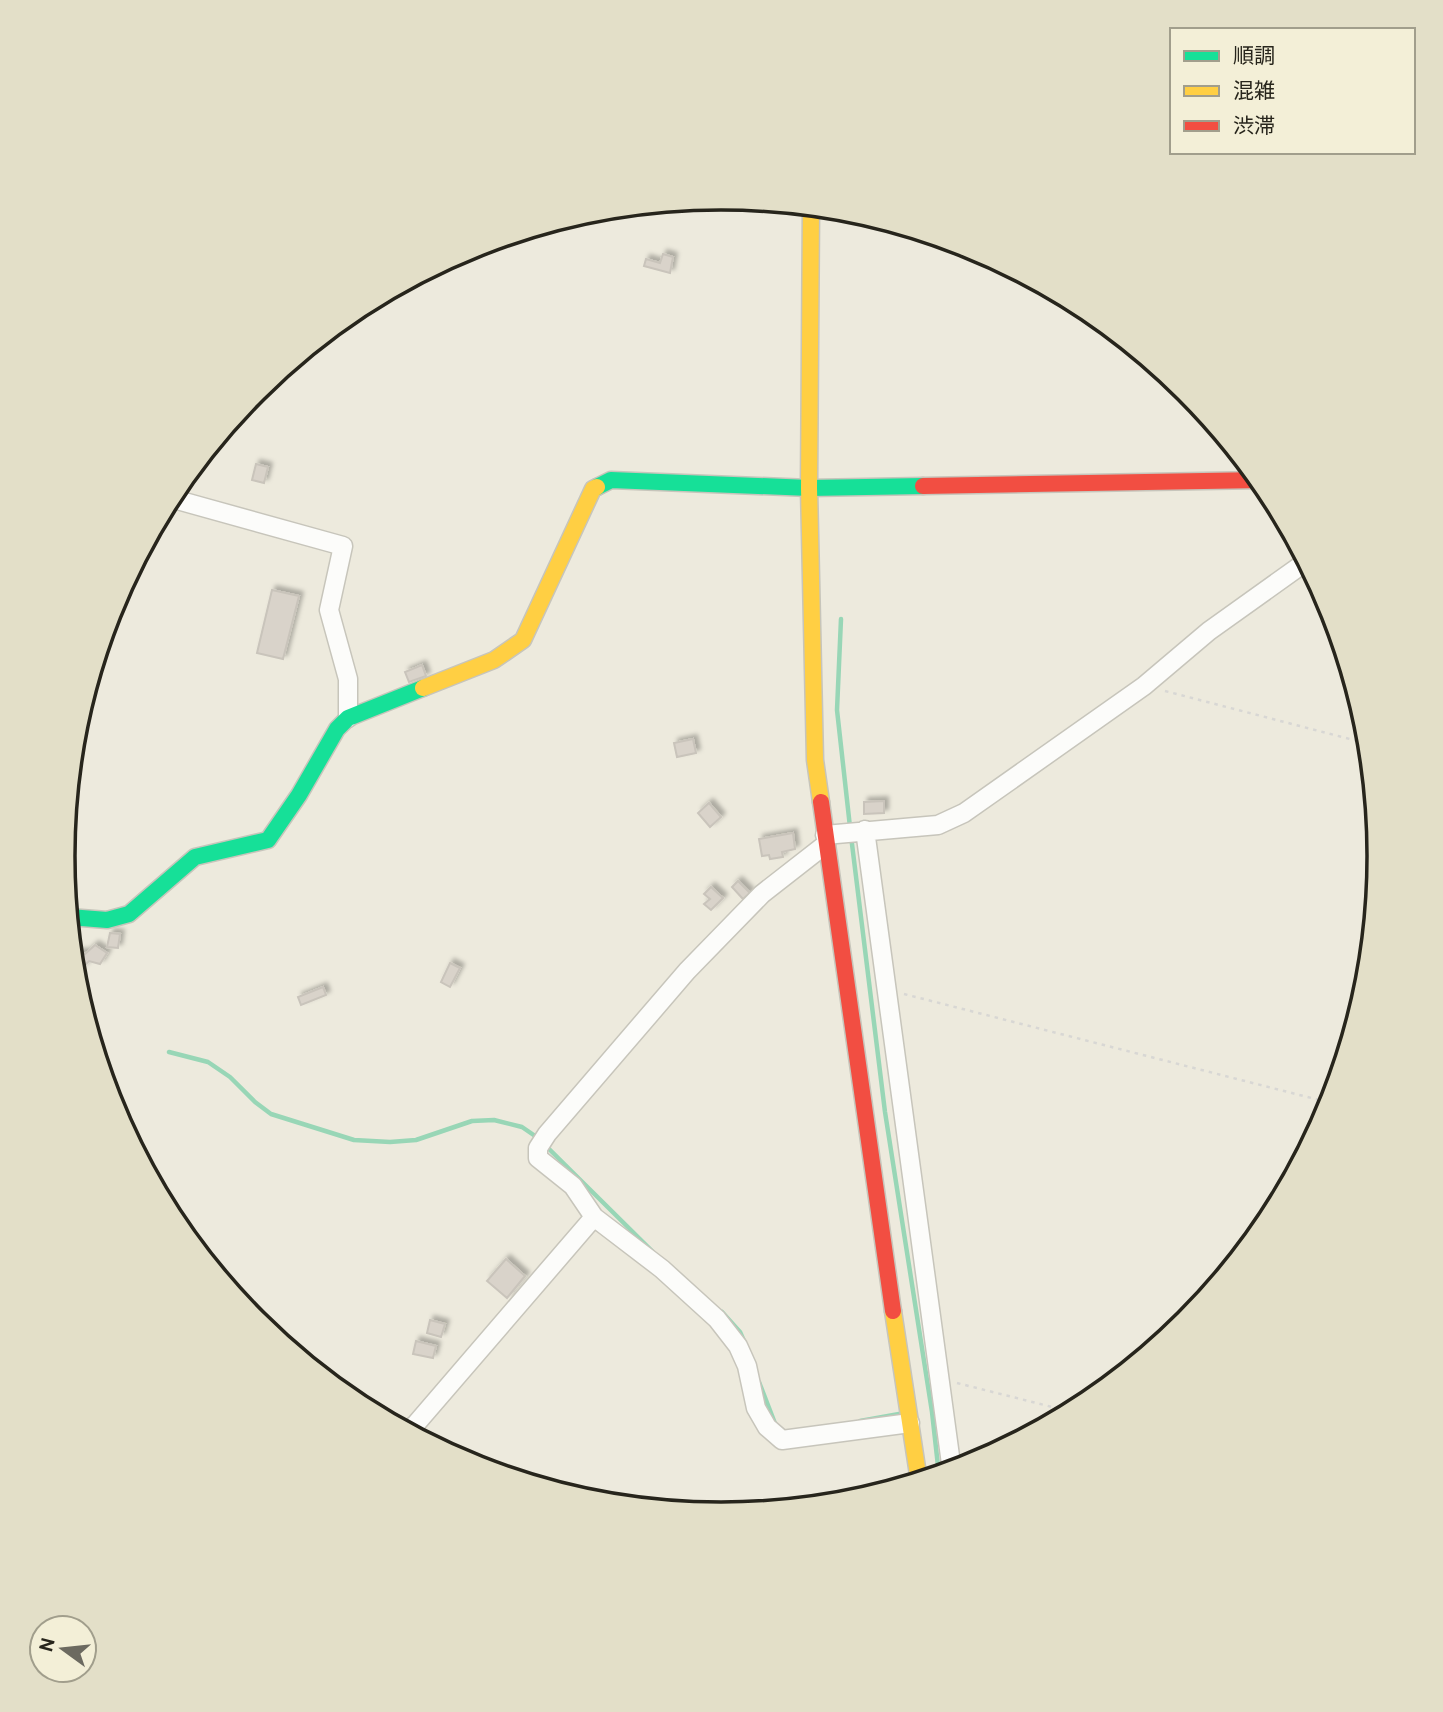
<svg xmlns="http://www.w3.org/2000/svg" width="1443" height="1712" viewBox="0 0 1443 1712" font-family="Overpass,'Noto Sans JP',sans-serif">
  <defs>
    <filter id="shadow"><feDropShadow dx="4" dy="-4" stdDeviation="2" flood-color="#0004"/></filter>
  </defs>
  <rect width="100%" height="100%" fill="#edeadd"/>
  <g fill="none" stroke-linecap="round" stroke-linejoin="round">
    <path stroke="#98d6b6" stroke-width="4.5" d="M841,619L837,710L850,827
      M851,836L885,1112L932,1412L939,1475
      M169,1052L208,1062L230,1077L255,1102L271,1114L354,1140L390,1142L416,1140L472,1121L494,1120L522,1127L538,1138
      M544,1144L652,1251
      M722,1312L740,1332L744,1341
      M759,1382L776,1426
      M860,1421L899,1414"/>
  </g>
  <path fill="#d9d3ca" stroke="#c9c4bb" stroke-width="2" filter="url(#shadow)" d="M663,254L673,257L670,273L644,266L646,259L660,263Z
    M256,464L268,467L264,483L252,480Z
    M272,590L299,596L283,659L257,653Z
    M422,665L426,676L409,682L405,672Z
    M693,739L696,753L677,757L674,743Z
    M884,801V813L864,814V802Z
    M709,803L721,817L710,827L698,813Z
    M793,833L795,849L782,852L783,857L770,859L769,855L762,856L759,839Z
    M738,881L750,893L743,899L732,887Z
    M711,887L723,898L711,910L704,904L710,899L704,894Z
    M110,933L120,934L118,948L107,947Z
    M95,945L107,953L100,964L89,961L82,968L73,959L81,952L85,954Z
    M450,963L460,968L450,987L441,982Z
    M323,987L326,995L301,1005L298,997Z
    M506,1259L525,1276L507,1298L487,1281Z
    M430,1320L445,1324L441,1337L427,1333Z
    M416,1341L436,1346L433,1358L413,1354Z"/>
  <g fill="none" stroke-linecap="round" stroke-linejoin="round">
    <defs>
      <path id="street" d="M170,498L343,546L329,610L348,679V718
        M865,830L952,1471
        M825,835L938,825L964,813L1144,686L1209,631L1307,561
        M826,844L762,894L687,971L547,1134L538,1148V1158L573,1186L594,1217L662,1269L717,1319L738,1346L747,1366L756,1408L767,1427L782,1440L910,1423
        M407,1431L415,1425L594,1217"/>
      <path id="fast" d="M597,487L611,480L809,488L923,486
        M69,917L107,920L129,914L195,857L268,840L299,795L337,729L348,718L423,688"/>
      <path id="slow" d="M811,206L809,488L815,760L821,802
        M423,688L494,660L523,640L593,489L597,487
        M893,1311L919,1481"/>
      <path id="jam" d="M923,486L1261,480
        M821,802L893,1311"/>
    </defs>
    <use href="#street" stroke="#c7c5bb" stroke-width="21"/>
    <use href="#fast" stroke="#c7c5bb" stroke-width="19"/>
    <use href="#slow" stroke="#c7c5bb" stroke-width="19"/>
    <use href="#jam" stroke="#c7c5bb" stroke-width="19"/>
    <path stroke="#d8d7d4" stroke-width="2.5" stroke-dasharray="3.5 5" stroke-linecap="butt" d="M1165,691L1369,744
      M904,994L1331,1103
      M957,1383L1072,1412"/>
    <use href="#street" stroke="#fcfcfa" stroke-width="18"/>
    <use href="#fast" stroke="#16e098" stroke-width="16"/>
    <use href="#slow" stroke="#ffcf43" stroke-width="16"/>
    <use href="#jam" stroke="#f24e42" stroke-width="16"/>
  </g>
  <path d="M0 0H1443V1712H0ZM75 856a646 646 0 1 1 1292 0a646 646 0 1 1-1292 0Z" fill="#e3dfc8" fill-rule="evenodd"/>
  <path fill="none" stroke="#27251c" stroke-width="3.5" d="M75 856a646 646 0 1 1 1292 0a646 646 0 1 1-1292 0Z"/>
  <rect x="1170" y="28" width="245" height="126" fill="#f3efd7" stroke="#a19e8c" stroke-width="2"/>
  <rect x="1184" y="51" width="35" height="10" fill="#16e098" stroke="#a19e8c" stroke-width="2"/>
  <text x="1233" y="63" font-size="21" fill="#27251c">順調</text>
  <rect x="1184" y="86" width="35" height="10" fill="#ffcf43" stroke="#a19e8c" stroke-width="2"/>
  <text x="1233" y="98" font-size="21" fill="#27251c">混雑</text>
  <rect x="1184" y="121" width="35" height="10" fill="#f24e42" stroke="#a19e8c" stroke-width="2"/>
  <text x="1233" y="133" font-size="21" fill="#27251c">渋滞</text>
  <g transform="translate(63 1649) rotate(285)"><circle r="33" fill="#f3efd7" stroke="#a19e8c" stroke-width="2"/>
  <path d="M0-5L12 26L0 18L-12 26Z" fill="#6c6a60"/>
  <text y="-10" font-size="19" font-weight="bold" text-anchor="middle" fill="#27251c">N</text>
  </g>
</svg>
